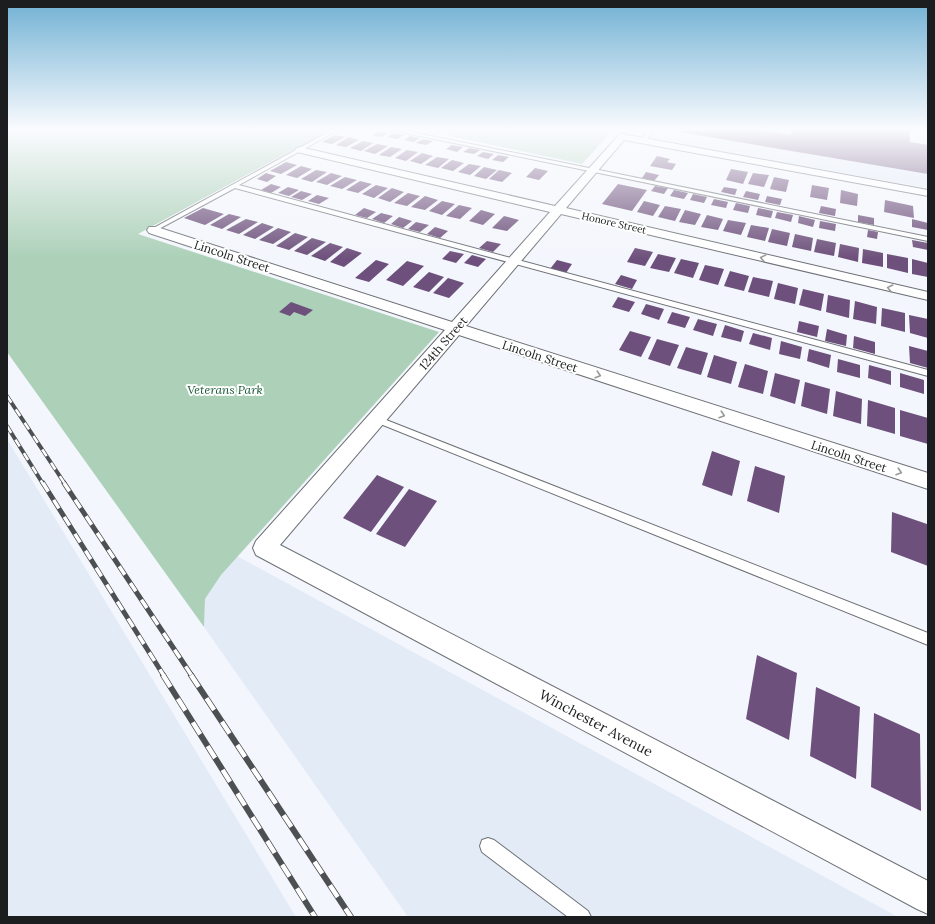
<svg xmlns="http://www.w3.org/2000/svg" width="935" height="924" viewBox="0 0 935 924" font-family="Lora,serif">
  <rect width="100%" height="100%" fill="#f3f6fc"/>
  <path fill="#e3ebf7" d="M614,129H928V188L611,132Z
    M7,439L116,619L296,917H7Z
    M237,556L898,917H408L204,627L205,599L221,575Z"/>
  <path fill="#acd0b8" d="M7,129H332L303,146L296,148L138,234L439,332L221,575L205,599L204,627L7,352Z
    M417,129H614L582,164Z"/>
  <path fill="#6d507b" d="M675,129H758L791,135L792,129L909,130L910,142L928,145V174L674,131Z
    M379,131L388,133L382,137L372,135Z
    M394,133L404,135L397,139L387,137Z
    M335,135L345,137L332,144L322,142Z
    M410,136L420,138L414,142L404,140Z
    M349,137L359,140L346,147L336,145Z
    M423,139L433,141L426,145L416,143Z
    M363,141L373,143L361,151L350,148Z
    M377,144L388,146L375,154L364,151Z
    M452,145L463,147L457,152L446,149Z
    M391,147L402,149L390,157L379,155Z
    M469,148L480,150L474,154L463,152Z
    M407,150L418,152L406,161L395,158Z
    M483,152L494,154L488,159L477,156Z
    M422,153L433,156L421,164L410,161Z
    M498,155L509,157L503,162L492,160Z
    M657,156L670,159L667,162L676,164L672,170L650,166Z
    M437,157L449,159L438,168L425,165Z
    M452,160L464,163L453,171L441,168Z
    M286,162L297,165L281,174L270,171Z
    M469,164L481,166L470,175L458,172Z
    M301,166L312,169L297,178L286,175Z
    M484,167L497,170L486,179L474,176Z
    M535,168L548,171L539,180L526,177Z
    M731,169L748,172L743,184L726,180Z
    M316,170L327,172L312,182L301,179Z
    M499,170L512,173L502,182L489,179Z
    M646,172L659,175L654,181L642,178Z
    M266,173L276,176L267,182L257,179Z
    M331,173L342,176L327,185L316,182Z
    M753,173L769,175L764,187L748,184Z
    M345,177L357,180L342,189L330,186Z
    M774,177L789,180L786,192L770,189Z
    M360,181L372,184L358,193L346,190Z
    M271,184L281,187L271,193L261,190Z
    M618,184L647,190L632,211L602,204Z
    M376,185L388,188L374,198L362,194Z
    M812,185L829,188L827,200L810,197Z
    M655,186L668,188L664,194L651,191Z
    M288,187L299,190L289,196L278,193Z
    M724,187L737,189L735,195L721,192Z
    M392,188L404,192L390,202L378,198Z
    M674,190L688,193L684,199L670,196Z
    M841,190L858,194L857,206L840,203Z
    M301,191L312,194L302,200L291,197Z
    M746,191L760,194L758,200L743,197Z
    M408,193L420,196L407,206L394,203Z
    M693,194L707,197L704,203L690,200Z
    M317,195L329,198L319,204L308,201Z
    M425,196L438,200L425,210L411,207Z
    M767,196L782,199L780,205L765,202Z
    M714,199L728,202L726,208L711,205Z
    M885,200L913,206L914,218L884,212Z
    M442,201L455,204L442,215L429,211Z
    M644,201L660,205L653,216L637,212Z
    M736,203L750,206L748,213L733,210Z
    M459,205L472,208L460,219L446,216Z
    M665,206L681,209L675,221L658,217Z
    M821,206L836,209L835,216L819,213Z
    M203,208L224,214L205,225L184,218Z
    M364,208L376,212L367,218L355,215Z
    M758,208L773,211L771,218L756,215Z
    M481,210L495,214L483,225L469,221Z
    M685,210L701,214L695,225L679,222Z
    M777,212L793,215L791,222L775,218Z
    M381,213L393,216L384,223L372,219Z
    M229,214L241,217L222,229L210,225Z
    M707,215L723,219L718,230L701,227Z
    M858,215L874,218V225L858,222Z
    M504,216L519,220L507,231L492,228Z
    M799,216L815,220L813,227L798,223Z
    M399,217L412,221L403,228L391,224Z
    M246,219L258,222L239,234L226,230Z
    M912,219L928,223V230L912,227Z
    M728,220L746,223L741,235L723,231Z
    M820,221L836,224L835,231L819,228Z
    M416,222L429,225L420,232L408,229Z
    M262,223L274,227L255,239L243,235Z
    M751,225L769,228L765,241L747,237Z
    M435,227L448,231L440,238L427,234Z
    M278,228L291,232L273,244L259,240Z
    M772,229L790,233L787,246L768,242Z
    M868,230L878,232L877,239L867,237Z
    M295,233L308,237L289,250L276,246Z
    M795,234L813,238L811,251L792,247Z
    M312,238L326,242L307,255L294,251Z
    M817,239L836,243L834,256L814,252Z
    M912,240L928,243V250L913,247Z
    M487,241L501,244L493,252L479,248Z
    M330,243L343,247L325,261L311,256Z
    M840,244L859,248L858,262L838,257Z
    M347,248L362,253L344,267L330,262Z
    M635,248L653,252L645,266L627,262Z
    M863,249L883,253V267L862,263Z
    M450,251L464,254L456,263L442,259Z
    M658,254L676,258L669,272L650,268Z
    M887,254L908,258V273L887,268Z
    M472,255L486,259L478,267L464,263Z
    M681,259L699,263L693,278L674,273Z
    M912,259L928,263V277L912,274Z
    M376,260L389,264L369,282L355,278Z
    M557,260L572,264L566,273L550,269Z
    M407,261L424,266L403,286L386,280Z
    M705,265L724,269L718,285L699,280Z
    M730,271L749,276L744,291L724,286Z
    M429,272L444,277L429,292L413,287Z
    M621,275L637,280L632,289L615,284Z
    M753,277L773,281L769,297L748,292Z
    M448,278L464,283L449,298L433,293Z
    M778,283L798,288L795,304L774,299Z
    M803,289L824,294L821,311L799,305Z
    M828,295L850,300L849,318L826,312Z
    M618,297L635,302L629,312L612,307Z
    M855,301L877,307L876,324L853,319Z
    M291,302L313,310L305,316L294,312L290,316L279,312Z
    M646,304L664,309L659,320L641,314Z
    M882,308L905,313V332L881,326Z
    M672,312L690,317L685,328L667,323Z
    M909,315L928,319V338L910,333Z
    M698,319L717,324L713,336L693,330Z
    M799,321L819,326L817,337L797,332Z
    M725,325L744,331L741,342L721,337Z
    M827,329L847,335L846,346L825,341Z
    M630,331L651,337L641,357L619,350Z
    M753,333L772,338L770,350L749,344Z
    M854,336L875,342V354L853,348Z
    M657,339L679,345L670,366L648,359Z
    M781,341L802,347L800,359L779,354Z
    M909,346L928,351V368L910,363Z
    M686,347L708,353L701,375L677,368Z
    M809,349L831,355L829,368L807,361Z
    M714,355L737,362L731,384L707,377Z
    M838,359L860,365V378L837,372Z
    M745,364L768,371L763,394L738,387Z
    M869,365L891,371V385L868,378Z
    M775,373L800,380L795,404L770,396Z
    M900,373L924,380V394L900,387Z
    M805,382L830,389L827,414L801,406Z
    M836,391L862,399L861,424L833,416Z
    M868,400L895,408V434L867,426Z
    M900,410L928,418V444L900,436Z
    M712,451L740,461L732,496L702,485Z
    M755,466L785,476L779,513L747,501Z
    M377,475L404,487L371,532L343,518Z
    M409,489L437,501L405,547L376,534Z
    M892,512L927,524L928,566L891,552Z
    M757,655L797,673L789,740L746,719Z
    M816,687L860,707L856,779L810,756Z
    M874,713L920,734L921,811L871,787Z"/>
  <g fill="none" stroke-linecap="round" stroke-linejoin="round">
    <defs>
      <path id="service" d="M334,129H340L239,185L928,370V376L235,188L155,231L150,230Z
        M386,129H397L928,237V241Z
        M649,129H654L645,142H641Z
        M376,416L928,633V645L373,421L371,419Z
        M488,838L494,840L588,911L591,917H568L482,852L480,846L482,840Z"/>
      <path id="minor" d="M622,134L928,190V196L624,140L566,208L928,292V300L561,214L466,326L928,473V489L459,335L280,545L928,881V914L917,909L256,555L253,548L256,541L445,330L149,233L147,230L149,227H157L452,322L550,212L297,152L295,150L297,148L300,147L555,206L619,135Z"/>
    </defs>
    <use href="#service" stroke="#6e7176" stroke-width="2"/>
    <use href="#minor" stroke="#6e7176" stroke-width="2"/>
    <use href="#service" fill="#fff" fill-rule="evenodd"/>
    <use href="#minor" fill="#fff" fill-rule="evenodd"/>
    <defs>
      <path id="rail-far2" d="M7,396L65,484
        M7,426L43,484"/>
      <path id="rail-far1" d="M43,483L164,676
        M64,483L192,676"/>
      <path id="rail" d="M163,675L315,917
        M191,675L351,917"/>
    </defs>
    <use href="#rail-far2" stroke="#4d5052" stroke-width="4"/>
    <use href="#rail-far1" stroke="#4d5052" stroke-width="5"/>
    <use href="#rail" stroke="#4d5052" stroke-width="6"/>
    <use href="#rail-far2" stroke="#fff" stroke-width="2.5" stroke-dasharray="8" stroke-linecap="butt"/>
    <use href="#rail-far1" stroke="#fff" stroke-width="3.5" stroke-dasharray="10" stroke-linecap="butt"/>
    <use href="#rail" stroke="#fff" stroke-width="4.5" stroke-dasharray="14" stroke-linecap="butt"/>
  </g>
  <defs><path id="oneway-chevron" d="M-2-3.5L2.5 0L-2 3.5" fill="none" stroke-width="1.6" stroke-linecap="round" stroke-linejoin="round"/></defs>
  <g stroke="#98999a">
    <use href="#oneway-chevron" transform="translate(763 258) rotate(-167)"/>
    <use href="#oneway-chevron" transform="translate(890 288) rotate(-167)"/>
    <use href="#oneway-chevron" transform="translate(598 375) rotate(18)"/>
    <use href="#oneway-chevron" transform="translate(722 415) rotate(18)"/>
    <use href="#oneway-chevron" transform="translate(899 472) rotate(18)"/>
  </g>
  <linearGradient id="sky" x2="0" y2="1"><stop stop-color="#71b1d4"/><stop offset="0.5" stop-color="#fafbfe"/><stop offset="1" stop-color="#fafbfe" stop-opacity="0"/></linearGradient>
  <rect width="935" height="259" fill="url(#sky)"/>
  <g text-anchor="middle" dominant-baseline="central" stroke-width="4" stroke-linejoin="round" paint-order="stroke">
    <g font-size="10" fill="#1b1d1e" stroke="#fff">
      <text transform="translate(614 223) rotate(13)">Honore Street</text>
    </g>
    <g font-size="12" fill="#1b1d1e" stroke="#fff">
      <text transform="translate(232 256) rotate(18)">Lincoln Street</text>
      <text transform="translate(443 343) rotate(-49)">124th Street</text>
      <text transform="translate(540 356) rotate(18)">Lincoln Street</text>
      <text transform="translate(849 456) rotate(18)">Lincoln Street</text>
    </g>
    <g font-size="12" font-style="italic" fill="#1a5937" stroke="#fff">
      <text x="225" y="389">Veterans Park</text>
    </g>
    <g font-size="14" fill="#1b1d1e" stroke="#fff">
      <text transform="translate(596 723) rotate(28)">Winchester Avenue</text>
    </g>
  </g>
  <rect width="935" height="924" fill="none" stroke="#1b1d1e" stroke-width="16"/>
</svg>
